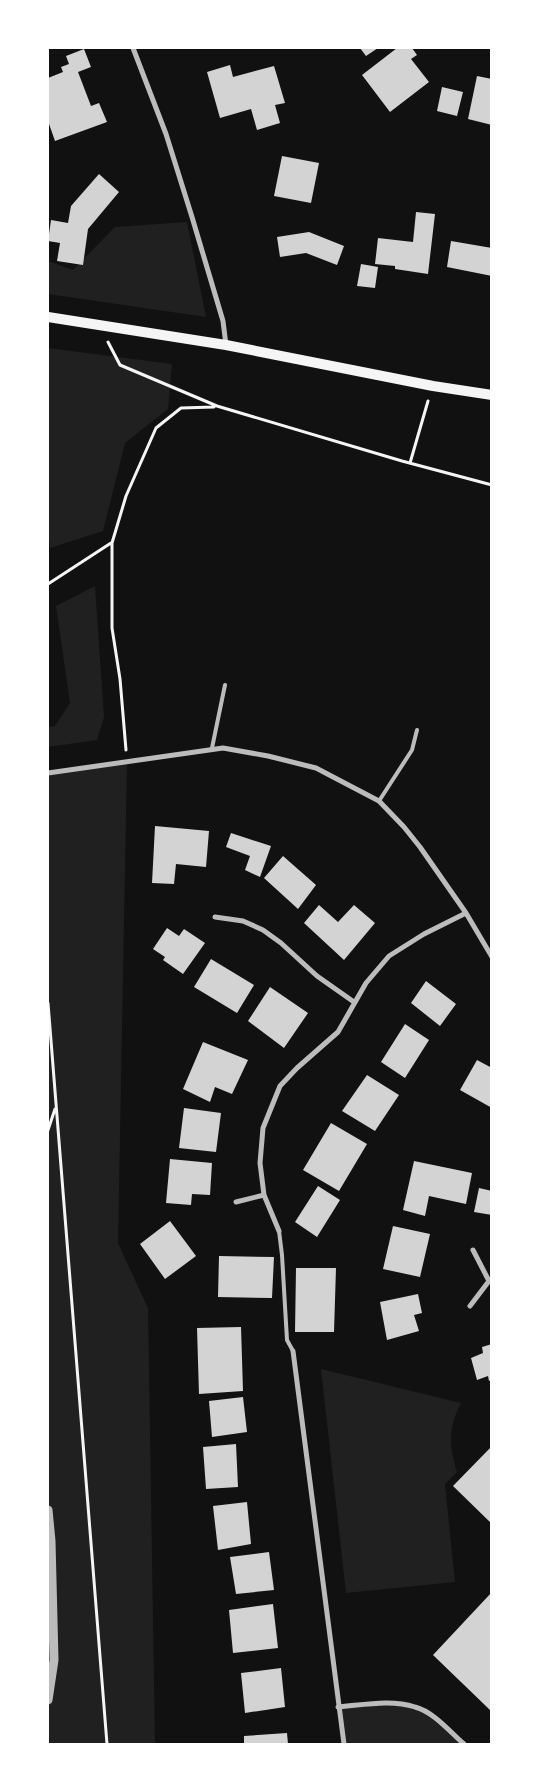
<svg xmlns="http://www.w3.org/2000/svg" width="539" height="1792" viewBox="0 0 539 1792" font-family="'PT Sans Narrow',sans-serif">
  <rect width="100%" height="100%" fill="#111"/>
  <path fill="#202020" d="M187,222L206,317L48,294V261L73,270L115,227Z
    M48,348L172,364L168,409L125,443L103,531L50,548L48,529Z
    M95,586L104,717L97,740L48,747V727L55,726L70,703L56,606Z
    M127,760L118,1243L148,1308L155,1744H48V1700L54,1660L48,1510V773Z
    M321,1369L461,1403C448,1428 449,1446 457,1472L445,1484L455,1582L346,1593Z
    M392,1703L416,1707L431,1715L464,1744H344L338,1707Z"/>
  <path fill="#d3d3d3" d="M360,48H378L366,56Z
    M397,48H412L417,55L411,59L429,82L390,112L362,75Z
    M84,49L91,67L78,72L91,106L99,103L107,122L55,141L48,121V78L63,72L61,67L69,64L66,56Z
    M230,65L233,77L274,66L285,103L275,105L280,123L257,130L251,109L220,118L207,72Z
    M477,76L492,79V125L468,119Z
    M442,87L463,92L457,116L437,111Z
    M282,156L319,163L311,203L274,196Z
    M99,174L119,192L88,229L83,265L57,261L60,243L48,241L51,220L68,223L71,206Z
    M416,212L435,214L428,274L395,269V266L375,264L378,238L413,242Z
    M309,232L344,246L337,265L306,253L280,257L277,237Z
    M451,241L492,248V276L447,267Z
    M361,264L378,267L375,288L357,286Z
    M155,826L209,831L206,867L176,864L174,884L152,883Z
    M231,833L271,846L260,877L245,870L250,856L226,847Z
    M283,856L316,885L298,909L264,878Z
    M319,905L338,922L354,905L375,923L344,960L304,923Z
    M167,928L179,936L184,929L205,943L183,974L163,960L165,957L153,949Z
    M211,959L254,985L237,1013L194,987Z
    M426,981L456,1004L440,1026L411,1003Z
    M270,987L308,1013L284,1048L248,1021Z
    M405,1024L429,1040L405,1078L381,1062Z
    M203,1042L248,1060L232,1094L215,1087L210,1102L183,1089Z
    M477,1060L492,1068V1108L460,1090Z
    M367,1075L399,1095L375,1131L342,1111Z
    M184,1108L221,1113L216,1152L179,1148Z
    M331,1123L367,1144L339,1191L303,1170Z
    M170,1159L212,1163L210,1195L192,1194L191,1205L166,1203Z
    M414,1161L472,1173L466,1204L429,1196L425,1216L403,1210Z
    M318,1186L340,1200L317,1237L295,1222Z
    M479,1188L492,1191V1215L474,1212Z
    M170,1221L196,1256L165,1279L140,1244Z
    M393,1226L430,1234L420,1277L383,1269Z
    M219,1256L274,1257L272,1298L218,1297Z
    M296,1268H336L334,1332H295Z
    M418,1294L422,1313L414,1315L419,1331L387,1340L380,1302Z
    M241,1327L243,1391L199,1394L197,1328Z
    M492,1344V1380L489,1381L488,1376L477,1380L471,1358L483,1353L482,1347Z
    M243,1397L247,1432L212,1437L209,1401Z
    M236,1444L238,1487L206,1489L203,1447Z
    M492,1446V1524L453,1486Z
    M247,1502L251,1544L218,1550L213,1506Z
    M269,1552L274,1590L236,1594L230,1557Z
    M492,1592V1709L490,1710L433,1655Z
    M273,1604L278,1648L233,1653L229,1610Z
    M281,1668L285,1707L245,1713L241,1673Z
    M287,1733L288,1744H244V1736Z"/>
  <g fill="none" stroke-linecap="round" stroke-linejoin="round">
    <path stroke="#f5f5f5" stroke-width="3" d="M108,342L120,365L217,406L402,461L492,485
      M410,463L428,401
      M48,584L111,543
      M126,750L120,679L112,628V543L126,496L156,428L181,408L214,407
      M48,1003L107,1744
      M48,1130L55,1109"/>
    <path stroke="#bcbcbc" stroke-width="4" d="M212,748L225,685
      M379,801L412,750L417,730
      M279,1231L282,1255L287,1340L293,1351"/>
    <path stroke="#bcbcbc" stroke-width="5" d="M133,48L166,134L192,217L223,321L226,345
      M48,773L223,748L268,756L316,768L379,801L404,827L420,847L466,913L492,957
      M215,917L243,921L263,930L281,943L317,976L354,1002
      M236,1202L264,1195
      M279,1231L264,1195L260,1163L263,1128L280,1086L297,1068L338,1032L366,983L389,956L424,934L466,913
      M473,1250L489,1281
      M470,1306L489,1281L492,1280
      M293,1351L344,1744
      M338,1707C363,1705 391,1699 415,1707C434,1712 450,1732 464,1744"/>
    <path stroke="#bcbcbc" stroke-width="9" d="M48,1510L51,1541L54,1660L48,1700"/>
    <path stroke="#f5f5f5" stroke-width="10" d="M48,317L226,345L433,386L492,395"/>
  </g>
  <rect width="539" height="1792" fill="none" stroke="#ffffff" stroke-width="98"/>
</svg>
